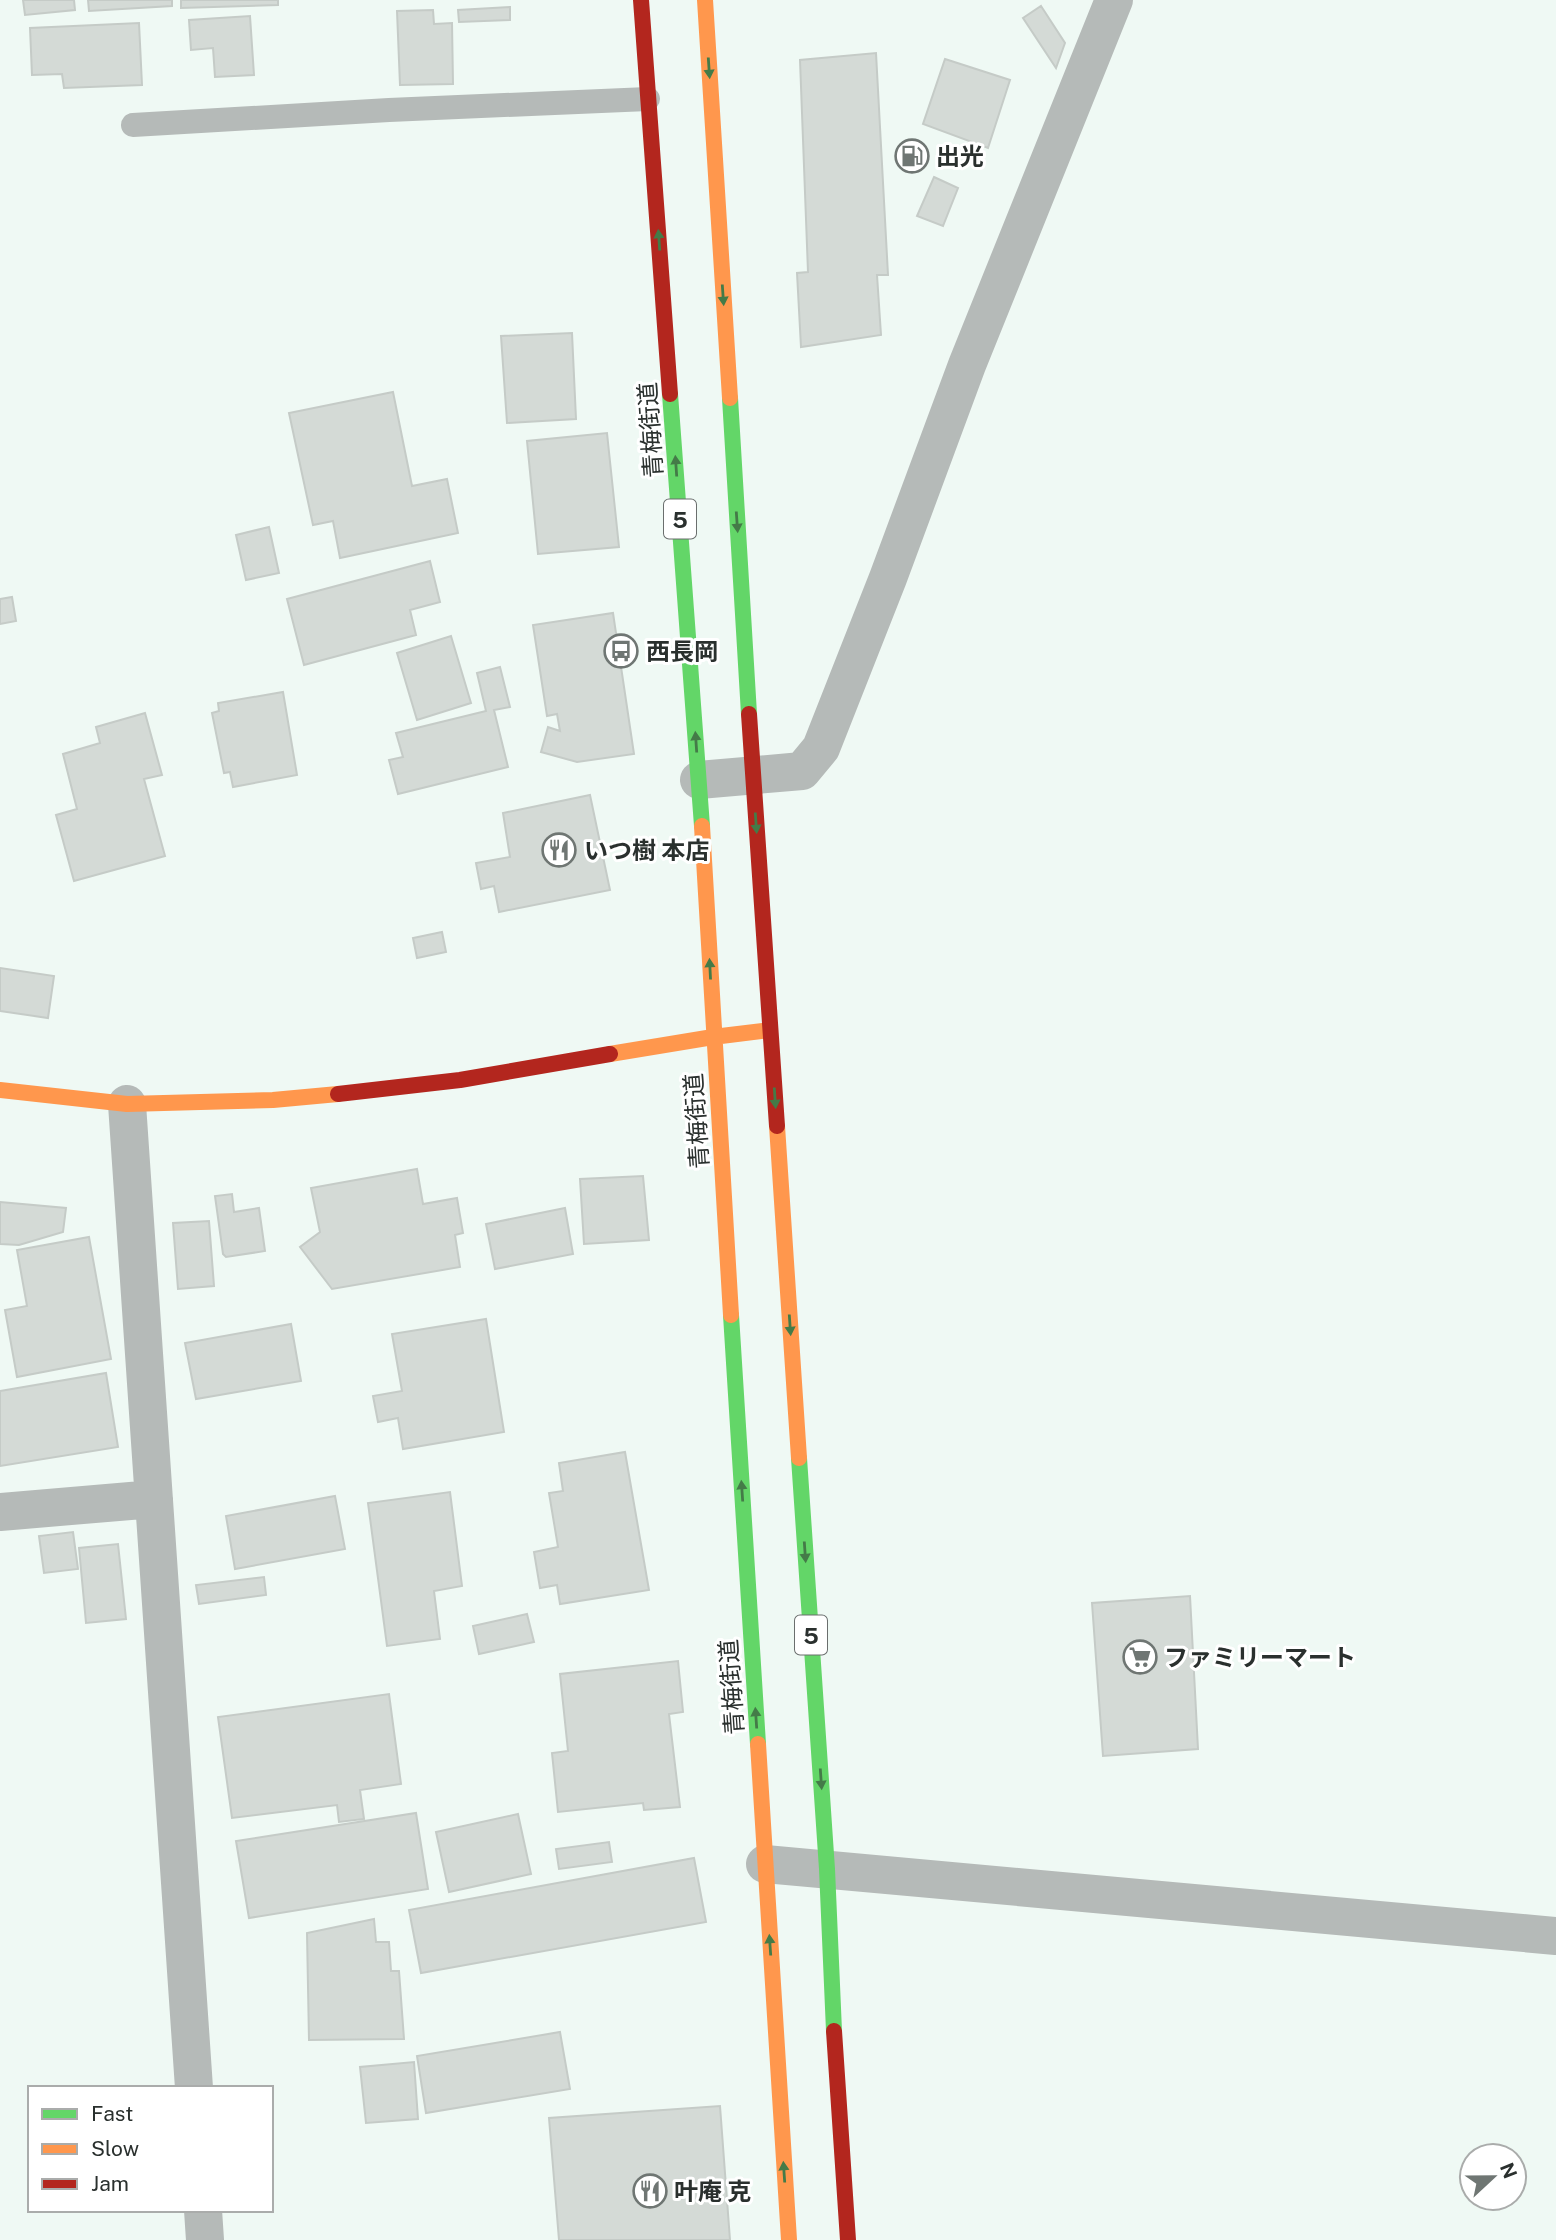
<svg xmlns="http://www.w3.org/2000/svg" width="1556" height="2240" viewBox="0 0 1556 2240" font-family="'Public Sans','Noto Sans JP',sans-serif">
  <rect width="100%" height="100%" fill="#eff9f4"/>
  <path fill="#d4dad6" stroke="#c5cbc7" stroke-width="2" d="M23,0H74L75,10L25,15Z
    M88,0H172V6L89,11Z
    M181,0H278V5L181,8Z
    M1041,6L1065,43L1056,68L1023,18Z
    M510,7V20L459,22L458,10Z
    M433,10L434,24L452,23L453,84L400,85L397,11Z
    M250,16L254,75L215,77L213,48L191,50L189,20Z
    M139,23L142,85L64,88L62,74L32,75L30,28Z
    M876,53L888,275H877L881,335L801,347L797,273L808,272L800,60Z
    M945,59L1010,80L988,148L923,124Z
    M934,177L958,188L943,226L917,216Z
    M572,333L576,419L507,423L501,336Z
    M393,392L412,486L447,479L458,533L340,558L333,521L313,525L289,413Z
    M607,433L619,547L538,554L527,441Z
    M269,527L279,573L246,580L236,535Z
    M430,561L440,602L410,610L416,635L304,665L287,599Z
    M12,597L16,621L0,624V599Z
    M613,613L634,754L577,762L541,752L548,727L560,731L557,714L547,716L533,625Z
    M451,636L471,703L417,720L397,653Z
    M500,667L510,707L494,710L508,767L398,794L389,760L403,757L396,733L486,711L477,673Z
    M283,692L297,775L233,787L230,772L224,773L212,713L219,711L218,703Z
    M145,713L162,775L144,779L165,856L74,881L56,815L77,809L63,754L100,743L96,727Z
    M590,795L610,890L499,912L494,886L481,889L476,863L510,857L503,813Z
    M442,932L446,952L417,958L413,938Z
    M0,968L54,976L48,1018L0,1011Z
    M417,1169L423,1204L457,1198L463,1233L455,1235L460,1267L332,1289L300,1247L320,1232L311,1188Z
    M643,1176L649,1240L584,1244L580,1179Z
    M232,1194L234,1212L259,1208L265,1251L226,1257L223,1254L215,1196Z
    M0,1202L66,1208L63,1232L19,1245L0,1244Z
    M565,1208L573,1254L495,1269L486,1224Z
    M209,1221L214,1286L178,1289L173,1223Z
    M89,1237L111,1359L17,1377L5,1310L27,1306L17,1250Z
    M486,1319L504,1432L403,1449L398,1418L378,1422L373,1396L402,1391L392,1334Z
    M291,1324L301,1381L196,1399L185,1343Z
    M106,1373L118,1447L0,1466V1391Z
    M625,1452L649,1590L560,1604L557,1585L540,1588L534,1552L558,1547L549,1493L563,1491L559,1463Z
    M450,1492L462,1586L434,1591L440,1639L387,1646L368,1503Z
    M335,1496L345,1549L235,1569L226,1516Z
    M73,1532L78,1569L44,1573L39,1536Z
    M118,1544L126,1619L86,1623L79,1548Z
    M264,1577L266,1595L199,1604L196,1585Z
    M1190,1596L1198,1749L1103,1756L1092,1603Z
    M527,1614L534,1642L479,1654L473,1626Z
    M678,1661L683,1712L669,1714L680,1807L644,1810L643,1803L558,1812L552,1753L568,1751L560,1674Z
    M389,1694L401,1784L360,1790L364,1819L339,1822L337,1805L232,1818L218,1717Z
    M416,1813L428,1889L249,1918L236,1841Z
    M518,1814L531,1874L449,1892L436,1832Z
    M609,1842L612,1862L559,1869L556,1849Z
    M694,1858L706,1922L421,1973L409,1910Z
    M374,1919L376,1942H389L391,1971H399L404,2039L309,2040L307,1933Z
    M560,2032L570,2089L426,2113L417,2056Z
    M414,2062L418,2119L366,2123L360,2067Z
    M720,2106L730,2240H559L549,2118Z"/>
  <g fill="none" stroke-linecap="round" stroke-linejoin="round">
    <path stroke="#b5bab8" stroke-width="24" d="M133,125L389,110L648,99"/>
    <path stroke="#b5bab8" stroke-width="38" d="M699,780L802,771L821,748L888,578L967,365L1114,0
      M127,1104L194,2088
      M0,1512L154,1499
      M765,1864L1556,1936
      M203,2210L205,2240"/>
    <path stroke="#63d668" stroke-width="16" d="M670,394L702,826
      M730,398L749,714
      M731,1315L758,1744
      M799,1458L827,1869L834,2031"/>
    <path stroke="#ff974d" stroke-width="16" d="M705,0L730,398
      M702,826L731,1315
      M610,1054L713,1037L770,1030
      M0,1090L127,1104L273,1100L338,1094
      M777,1126L799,1458
      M758,1744L789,2240"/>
    <path stroke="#b3261e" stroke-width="16" d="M641,0L670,394
      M749,714L777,1126
      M338,1094L460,1080L610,1054
      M834,2031L848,2240"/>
  </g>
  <defs><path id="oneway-solid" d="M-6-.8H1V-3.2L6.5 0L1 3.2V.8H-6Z" transform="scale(1.75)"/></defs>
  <g fill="#447b48">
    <use href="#oneway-solid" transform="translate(709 68) rotate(86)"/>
    <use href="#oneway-solid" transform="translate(659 240) rotate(-94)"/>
    <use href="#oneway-solid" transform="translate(723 295) rotate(86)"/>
    <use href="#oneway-solid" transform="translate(676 466) rotate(-94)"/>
    <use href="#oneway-solid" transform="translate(737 522) rotate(86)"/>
    <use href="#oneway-solid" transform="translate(696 742) rotate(-94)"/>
    <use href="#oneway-solid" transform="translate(756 823) rotate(86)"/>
    <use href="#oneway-solid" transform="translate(710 969) rotate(-93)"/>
    <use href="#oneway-solid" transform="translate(775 1098) rotate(86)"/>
    <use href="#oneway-solid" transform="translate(790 1325) rotate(86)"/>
    <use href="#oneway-solid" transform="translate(742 1491) rotate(-94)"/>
    <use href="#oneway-solid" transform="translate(805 1552) rotate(86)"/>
    <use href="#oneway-solid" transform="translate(756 1718) rotate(-94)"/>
    <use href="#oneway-solid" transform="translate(821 1779) rotate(86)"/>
    <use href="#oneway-solid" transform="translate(770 1945) rotate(-94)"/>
    <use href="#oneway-solid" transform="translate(784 2172) rotate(-94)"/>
  </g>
  <defs>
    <symbol id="fuel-ring" viewBox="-11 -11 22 22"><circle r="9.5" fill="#fff" stroke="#6f7673" stroke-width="1.5"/><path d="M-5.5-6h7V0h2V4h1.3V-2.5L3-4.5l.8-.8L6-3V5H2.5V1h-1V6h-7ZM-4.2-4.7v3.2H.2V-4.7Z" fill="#6f7673"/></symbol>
    <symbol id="bus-ring" viewBox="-11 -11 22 22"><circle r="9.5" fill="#fff" stroke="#6f7673" stroke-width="1.5"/><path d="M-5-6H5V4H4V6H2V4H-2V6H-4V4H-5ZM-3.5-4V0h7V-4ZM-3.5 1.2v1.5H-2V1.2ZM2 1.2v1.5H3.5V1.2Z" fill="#6f7673"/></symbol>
    <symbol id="restaurant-ring" viewBox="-11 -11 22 22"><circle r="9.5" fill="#fff" stroke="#6f7673" stroke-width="1.5"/><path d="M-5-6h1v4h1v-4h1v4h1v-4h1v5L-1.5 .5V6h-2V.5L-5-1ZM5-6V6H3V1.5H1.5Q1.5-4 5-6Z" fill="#6f7673"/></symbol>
    <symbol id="supermarket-ring" viewBox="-11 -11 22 22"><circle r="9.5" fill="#fff" stroke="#6f7673" stroke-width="1.5"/><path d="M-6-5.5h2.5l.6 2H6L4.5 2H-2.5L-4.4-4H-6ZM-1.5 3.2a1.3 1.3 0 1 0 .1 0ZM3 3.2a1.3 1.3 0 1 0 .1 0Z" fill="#6f7673"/></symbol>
  </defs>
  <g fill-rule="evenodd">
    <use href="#fuel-ring" x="893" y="137" width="38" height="38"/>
    <use href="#bus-ring" x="602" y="632" width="38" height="38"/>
    <use href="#restaurant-ring" x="540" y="831" width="38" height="38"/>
    <use href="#supermarket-ring" x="1121" y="1638" width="38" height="38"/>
    <use href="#restaurant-ring" x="631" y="2172" width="38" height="38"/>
  </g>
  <g text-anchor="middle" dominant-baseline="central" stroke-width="6" stroke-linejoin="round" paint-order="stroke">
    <g fill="#fff" stroke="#6a6e6d" stroke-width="2">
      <rect x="664" y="499.5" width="32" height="39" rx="5"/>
      <rect x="795" y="1615.5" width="32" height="39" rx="5"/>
    </g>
    <g font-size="23" font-weight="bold" fill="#2a302e">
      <text x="680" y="519">5</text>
      <text x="811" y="1635">5</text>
    </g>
    <g font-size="24" font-weight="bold" fill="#2a302e" stroke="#fff" text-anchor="start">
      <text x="936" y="156">出光</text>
      <text x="646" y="651">西長岡</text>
      <text x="584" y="850">いつ樹 本店</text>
      <text x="1164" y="1657">ファミリーマート</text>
      <text x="674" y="2191">叶庵 克</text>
    </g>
    <g font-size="24" fill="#2a302e" stroke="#fff">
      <text transform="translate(650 430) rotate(-94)">青梅街道</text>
      <text transform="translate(696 1121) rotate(-94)">青梅街道</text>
      <text transform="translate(731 1687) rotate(-94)">青梅街道</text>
    </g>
  </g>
  <rect x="28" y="2086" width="245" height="126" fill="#ffffff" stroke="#aaacab" stroke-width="2"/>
  <rect x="42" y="2109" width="35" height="10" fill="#63d668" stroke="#aaacab" stroke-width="2"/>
  <text x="91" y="2121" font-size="21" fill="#2a302e">Fast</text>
  <rect x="42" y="2144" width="35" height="10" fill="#ff974d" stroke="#aaacab" stroke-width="2"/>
  <text x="91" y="2156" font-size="21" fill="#2a302e">Slow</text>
  <rect x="42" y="2179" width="35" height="10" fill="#b3261e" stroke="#aaacab" stroke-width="2"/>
  <text x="91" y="2191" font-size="21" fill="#2a302e">Jam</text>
  <g transform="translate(1493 2177) rotate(68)"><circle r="33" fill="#ffffff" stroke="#aaacab" stroke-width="2"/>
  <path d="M0-5L12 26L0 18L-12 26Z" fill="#6f7673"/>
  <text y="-10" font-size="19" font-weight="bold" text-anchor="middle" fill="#2a302e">N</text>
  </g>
</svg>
